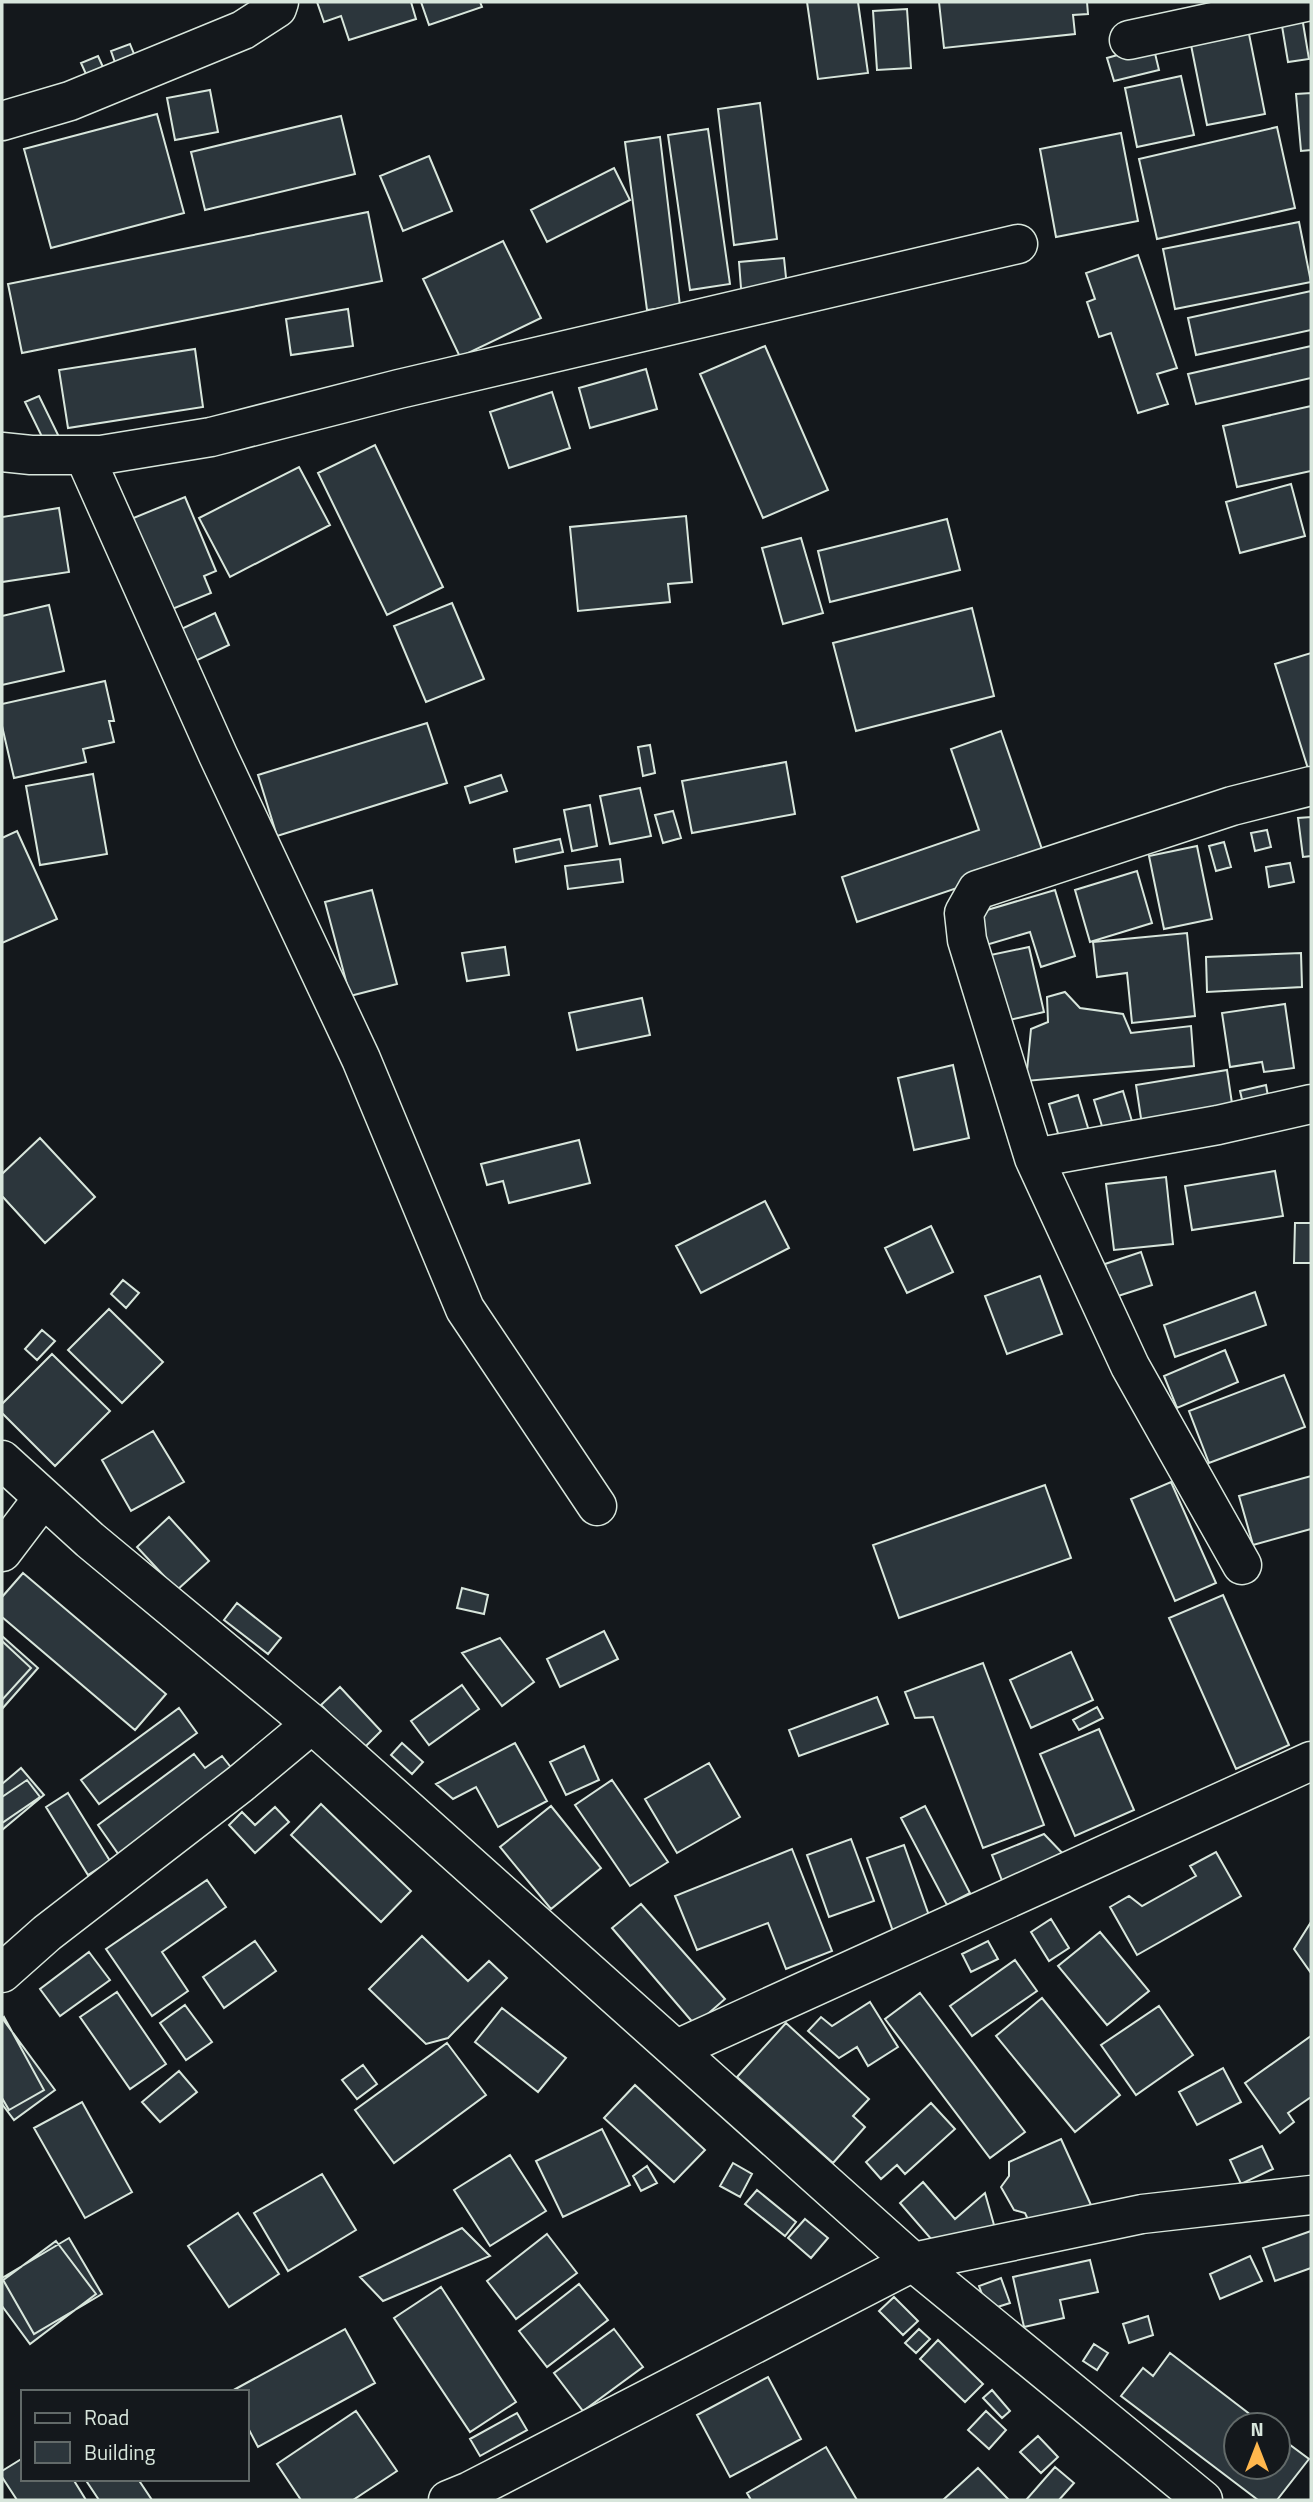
<svg xmlns="http://www.w3.org/2000/svg" width="1313" height="2502" viewBox="0 0 1313 2502" font-family="'Titillium Web',sans-serif">
  <rect width="100%" height="100%" fill="#14181c"/>
  <path fill="#2c363c" stroke="#d8e6dc" stroke-width="2" d="M317,2H411L416,19L349,40L341,16L324,22Z
    M421,2H480L482,7L429,25Z
    M807,2H858L868,73L818,79Z
    M939,2H1087L1088,14L1073,15L1075,34L944,48Z
    M907,9L911,68L877,70L873,11Z
    M1302,17L1309,59L1288,62L1281,20Z
    M1248,29L1265,114L1207,125L1190,40Z
    M130,44L138,64L118,71L111,51Z
    M1153,45L1159,70L1114,81L1107,58Z
    M98,56L107,76L90,83L81,63Z
    M1181,76L1194,135L1137,147L1125,88Z
    M210,90L218,132L175,140L167,98Z
    M1311,93V150L1301,151L1296,94Z
    M760,103L777,239L734,245L718,109Z
    M157,114L184,213L51,248L24,149Z
    M341,116L355,174L205,210L191,152Z
    M1277,127L1295,208L1157,239L1139,159Z
    M708,129L730,284L690,290L668,135Z
    M1121,133L1138,221L1056,237L1040,149Z
    M660,137L680,306L647,310L625,142Z
    M429,156L452,211L403,231L380,176Z
    M614,168L630,200L547,242L531,210Z
    M368,212L382,281L22,353L8,284Z
    M1299,222L1311,282L1175,309L1163,249Z
    M503,241L541,318L460,357L423,279Z
    M1138,255L1177,368L1157,374L1168,404L1138,413L1111,333L1099,337L1087,302L1095,299L1086,273Z
    M784,258L788,297L742,301L739,262Z
    M1311,291V330L1196,355L1188,318Z
    M348,309L353,346L291,355L286,319Z
    M765,346L828,490L763,518L700,374Z
    M1311,346V378L1196,404L1188,374Z
    M195,349L203,407L68,428L59,370Z
    M646,369L657,409L590,428L579,388Z
    M552,392L570,448L509,468L490,412Z
    M39,396L61,441L47,447L25,402Z
    M1311,406V471L1237,487L1223,426Z
    M375,445L443,587L387,615L318,473Z
    M299,467L330,525L230,577L199,518Z
    M1291,484L1305,536L1240,553L1226,502Z
    M185,497L216,571L204,576L211,593L170,610L131,519Z
    M59,508L69,572L2,582V517Z
    M686,516L692,582L668,584L670,602L578,611L570,527Z
    M947,519L960,570L830,602L818,551Z
    M801,538L823,613L783,624L762,548Z
    M452,603L484,679L426,702L394,626Z
    M49,605L64,671L2,685V616Z
    M972,608L994,696L856,731L833,643Z
    M215,613L229,645L189,664L175,632Z
    M1311,653V775H1310L1275,664Z
    M105,681L114,721H109L114,742L83,749L86,762L14,778L2,726V704Z
    M427,723L447,783L277,836L258,775Z
    M1001,731L1045,858L857,922L842,877L979,830L951,749Z
    M650,745L655,773L643,776L638,747Z
    M786,762L795,814L692,833L682,781Z
    M93,774L107,854L40,865L26,786Z
    M501,775L507,791L470,803L465,787Z
    M640,788L651,836L610,844L600,796Z
    M590,805L597,846L572,851L564,810Z
    M673,811L681,838L663,843L655,815Z
    M1311,817V856L1303,857L1298,818Z
    M1267,830L1271,847L1255,851L1251,833Z
    M17,831L57,919L2,943V838Z
    M560,839L563,852L516,862L514,849Z
    M1224,842L1231,867L1216,871L1209,846Z
    M1197,846L1212,919L1164,929L1149,856Z
    M620,859L623,882L568,889L565,866Z
    M1290,863L1294,882L1269,887L1266,867Z
    M1137,871L1152,923L1090,942L1075,890Z
    M372,890L397,984L350,996L325,902Z
    M1055,890L1075,956L1041,967L1030,932L986,945L977,913Z
    M1187,933L1195,1016L1132,1023L1127,973L1097,977L1093,942Z
    M505,947L509,975L467,981L462,953Z
    M1029,947L1044,1012L996,1023L981,957Z
    M1301,953L1302,987L1207,992L1206,957Z
    M1065,992L1080,1008L1123,1014L1131,1033L1191,1026L1194,1066L1026,1081L1031,1029L1048,1022L1047,997Z
    M642,998L650,1035L577,1050L569,1013Z
    M1285,1004L1294,1068L1264,1072L1262,1062L1230,1067L1222,1013Z
    M953,1065L969,1138L914,1150L898,1078Z
    M1227,1070L1233,1110L1142,1125L1136,1085Z
    M1266,1085L1269,1102L1244,1108L1240,1091Z
    M1123,1091L1134,1128L1105,1136L1094,1100Z
    M1078,1095L1089,1131L1060,1140L1049,1104Z
    M40,1138L95,1197L45,1243L2,1196V1174Z
    M579,1140L590,1183L509,1203L503,1181L487,1185L481,1164Z
    M1275,1171L1283,1216L1192,1230L1185,1186Z
    M1166,1177L1173,1244L1114,1250L1106,1184Z
    M765,1201L789,1248L701,1293L676,1246Z
    M1295,1223H1311V1263H1294Z
    M931,1226L953,1272L907,1293L885,1248Z
    M1141,1252L1152,1285L1115,1297L1105,1264Z
    M1040,1276L1062,1334L1007,1354L985,1296Z
    M123,1280L139,1293L126,1308L111,1294Z
    M1255,1292L1266,1325L1175,1357L1164,1325Z
    M109,1309L163,1362L122,1403L68,1350Z
    M42,1330L55,1341L37,1360L25,1349Z
    M1225,1350L1238,1382L1177,1408L1164,1376Z
    M52,1354L110,1411L55,1466L2,1413V1404Z
    M1284,1375L1305,1427L1209,1463L1189,1411Z
    M153,1431L184,1482L131,1511L102,1460Z
    M1311,1476V1529L1253,1545L1239,1496Z
    M1171,1482L1216,1583L1175,1601L1131,1499Z
    M1045,1485L1071,1558L899,1618L873,1545Z
    M169,1517L209,1561L177,1590L137,1547Z
    M23,1573L166,1694L135,1730L2,1617V1597Z
    M462,1588L488,1595L484,1614L457,1608Z
    M1223,1595L1289,1745L1236,1769L1169,1618Z
    M237,1603L281,1638L268,1654L224,1620Z
    M604,1631L618,1659L560,1687L547,1659Z
    M2,1636L38,1668L2,1709Z
    M500,1638L534,1682L502,1706L462,1653Z
    M2,1641L31,1668L2,1700Z
    M1071,1652L1093,1700L1031,1728L1010,1680Z
    M983,1663L1044,1825L983,1848L933,1717L915,1718L905,1692Z
    M462,1685L479,1709L429,1745L411,1721Z
    M340,1687L381,1731L363,1749L321,1705Z
    M877,1697L888,1724L799,1756L789,1730Z
    M1097,1707L1103,1718L1079,1730L1073,1720Z
    M179,1708L197,1733L99,1804L81,1780Z
    M1099,1729L1134,1810L1075,1836L1040,1754Z
    M402,1743L423,1762L412,1774L391,1755Z
    M515,1743L547,1801L498,1827L476,1787L453,1799L436,1784Z
    M584,1746L599,1780L566,1795L550,1762Z
    M194,1754L205,1768L222,1756L233,1770L119,1855L98,1825Z
    M709,1763L740,1817L677,1853L645,1799Z
    M21,1768L44,1795L2,1830V1784Z
    M27,1780L40,1797L2,1823V1797Z
    M612,1780L668,1862L630,1886L575,1805Z
    M68,1793L110,1861L88,1875L46,1807Z
    M321,1804L411,1891L381,1922L291,1835Z
    M551,1806L601,1868L551,1909L500,1847Z
    M925,1806L970,1893L947,1905L901,1818Z
    M275,1807L289,1822L255,1853L229,1825L242,1812L255,1825Z
    M1044,1834L1066,1857L1003,1883L992,1855Z
    M851,1839L874,1901L829,1917L807,1855Z
    M904,1845L932,1924L895,1937L867,1858Z
    M792,1849L832,1951L786,1969L768,1923L697,1950L675,1896Z
    M1216,1852L1241,1896L1137,1955L1110,1907L1129,1896L1142,1906L1196,1876L1190,1866Z
    M207,1880L226,1907L162,1952L188,1991L152,2016L106,1949Z
    M641,1904L725,1999L695,2025L612,1928Z
    M1051,1919L1069,1948L1049,1961L1031,1932Z
    M1311,1922V1973L1294,1949Z
    M1100,1932L1149,1991L1107,2025L1058,1966Z
    M422,1936L468,1981L489,1961L507,1978L448,2038L426,2044L369,1989Z
    M255,1941L276,1971L224,2008L203,1977Z
    M988,1941L998,1959L971,1972L962,1954Z
    M89,1952L110,1980L60,2016L40,1989Z
    M1015,1960L1037,1991L972,2036L950,2006Z
    M117,1992L166,2064L130,2089L80,2017Z
    M920,1993L1025,2132L990,2158L885,2019Z
    M1042,1998L1120,2095L1075,2132L996,2036Z
    M870,2002L898,2047L868,2066L857,2047L839,2058L808,2031L821,2017L832,2026Z
    M185,2005L212,2042L186,2060L160,2023Z
    M1159,2006L1193,2055L1136,2095L1101,2045Z
    M502,2008L566,2058L538,2092L475,2042Z
    M4,2017L44,2090L9,2110L2,2098V2019Z
    M2,2018L55,2090L14,2120L2,2104Z
    M786,2023L869,2099L853,2116L865,2127L833,2163L737,2077Z
    M1311,2036V2097L1288,2113L1294,2122L1280,2133L1245,2083Z
    M447,2043L486,2095L394,2163L355,2110Z
    M363,2065L377,2084L357,2099L342,2080Z
    M1223,2068L1241,2102L1197,2125L1179,2092Z
    M179,2071L197,2092L160,2122L142,2102Z
    M635,2085L705,2150L674,2182L604,2118Z
    M82,2102L132,2192L85,2218L34,2128Z
    M931,2103L955,2129L905,2174L897,2165L881,2179L866,2162Z
    M602,2129L630,2185L563,2217L536,2161Z
    M1061,2139L1091,2205L1033,2230L1025,2213L1014,2210L1001,2187L1009,2176V2162Z
    M1262,2146L1273,2169L1241,2184L1230,2160Z
    M510,2155L546,2211L490,2246L454,2190Z
    M733,2163L752,2174L740,2197L720,2186Z
    M647,2166L657,2183L641,2191L633,2176Z
    M322,2174L356,2230L288,2271L254,2213Z
    M923,2182L955,2219L985,2193L996,2232L938,2247L900,2203Z
    M757,2190L796,2222L785,2236L745,2204Z
    M238,2213L279,2274L229,2307L188,2246Z
    M805,2219L828,2238L811,2258L788,2238Z
    M462,2228L490,2256L383,2301L360,2277Z
    M1311,2231V2268L1275,2281L1263,2248Z
    M547,2234L577,2273L516,2319L487,2281Z
    M69,2238L102,2294L34,2334L2,2278Z
    M56,2241L96,2294L30,2344L2,2306V2281Z
    M1250,2256L1262,2281L1220,2299L1210,2274Z
    M1090,2260L1098,2292L1060,2300L1064,2318L1024,2327L1013,2277Z
    M1001,2278L1010,2303L988,2310L979,2286Z
    M579,2284L608,2320L547,2367L519,2331Z
    M441,2287L516,2402L470,2432L394,2318Z
    M894,2297L918,2321L903,2335L879,2311Z
    M1148,2316L1153,2335L1129,2343L1123,2324Z
    M345,2329L375,2383L258,2447L247,2426V2392H230Z
    M614,2329L643,2367L583,2411L554,2373Z
    M919,2329L930,2339L916,2353L905,2343Z
    M938,2340L983,2384L965,2402L920,2359Z
    M1094,2344L1108,2353L1097,2370L1083,2361Z
    M1170,2353L1264,2425H1236V2467H1278V2436L1309,2459L1277,2500H1258L1121,2396L1143,2368L1153,2376Z
    M768,2377L801,2439L730,2477L697,2415Z
    M992,2390L1010,2411L1002,2418L983,2398Z
    M356,2411L397,2471L353,2500H301L277,2464Z
    M986,2411L1006,2430L989,2449L968,2430Z
    M517,2413L527,2430L480,2456L470,2439Z
    M1038,2436L1058,2457L1041,2473L1020,2452Z
    M826,2447L857,2500H751L747,2493Z
    M23,2458V2479H73L86,2500H17L2,2477V2471Z
    M1055,2467L1074,2483L1059,2500H1026Z
    M978,2468L1009,2500H943Z
    M85,2479H138L152,2500H99Z"/>
  <g fill="none" stroke-linecap="round" stroke-linejoin="round">
    <defs>
      <path id="minor" d="M1129,40L1306,2
        M2,121L70,101L243,30L277,8L279,2
        M2,452L31,455H101L211,437L399,389L1018,244
        M84,455L218,755L361,1059L465,1309L597,1506
        M1034,1158L1218,1125L1311,1104
        M2,1460L90,1540L312,1724L913,2262L1203,2500
        M2,1552L43,1498
        M1242,1565L1130,1366L1034,1158L967,940L964,913L977,890L1232,806L1311,786
        M2,1973L47,1933L240,1784L312,1724
        M677,2049L1311,1761
        M448,2500L470,2491L913,2262L1142,2214L1311,2195"/>
    </defs>
    <use href="#minor" stroke="#d8e6dc" stroke-width="41"/>
    <use href="#minor" stroke="#14181c" stroke-width="38"/>
  </g>
  <rect width="1313" height="2502" fill="none" stroke="#d8e6dc" stroke-width="7"/>
  <rect x="21" y="2390" width="228" height="91" fill="#14181c" stroke="#626a69" stroke-width="2"/>
  <rect x="35" y="2413" width="35" height="10" fill="#14181c" stroke="#626a69" stroke-width="2"/>
  <text x="84" y="2425" font-size="21" fill="#d8e6dc">Road</text>
  <rect x="35" y="2442" width="35" height="21" fill="#2c363c" stroke="#626a69" stroke-width="2"/>
  <text x="84" y="2460" font-size="21" fill="#d8e6dc">Building</text>
  <g transform="translate(1257 2446)"><circle r="33" fill="#14181c" stroke="#626a69" stroke-width="2"/>
  <path d="M0-5L12 26L0 18L-12 26Z" fill="#ffb74d"/>
  <text y="-10" font-size="19" font-weight="bold" text-anchor="middle" fill="#d8e6dc">N</text>
  </g>
</svg>
